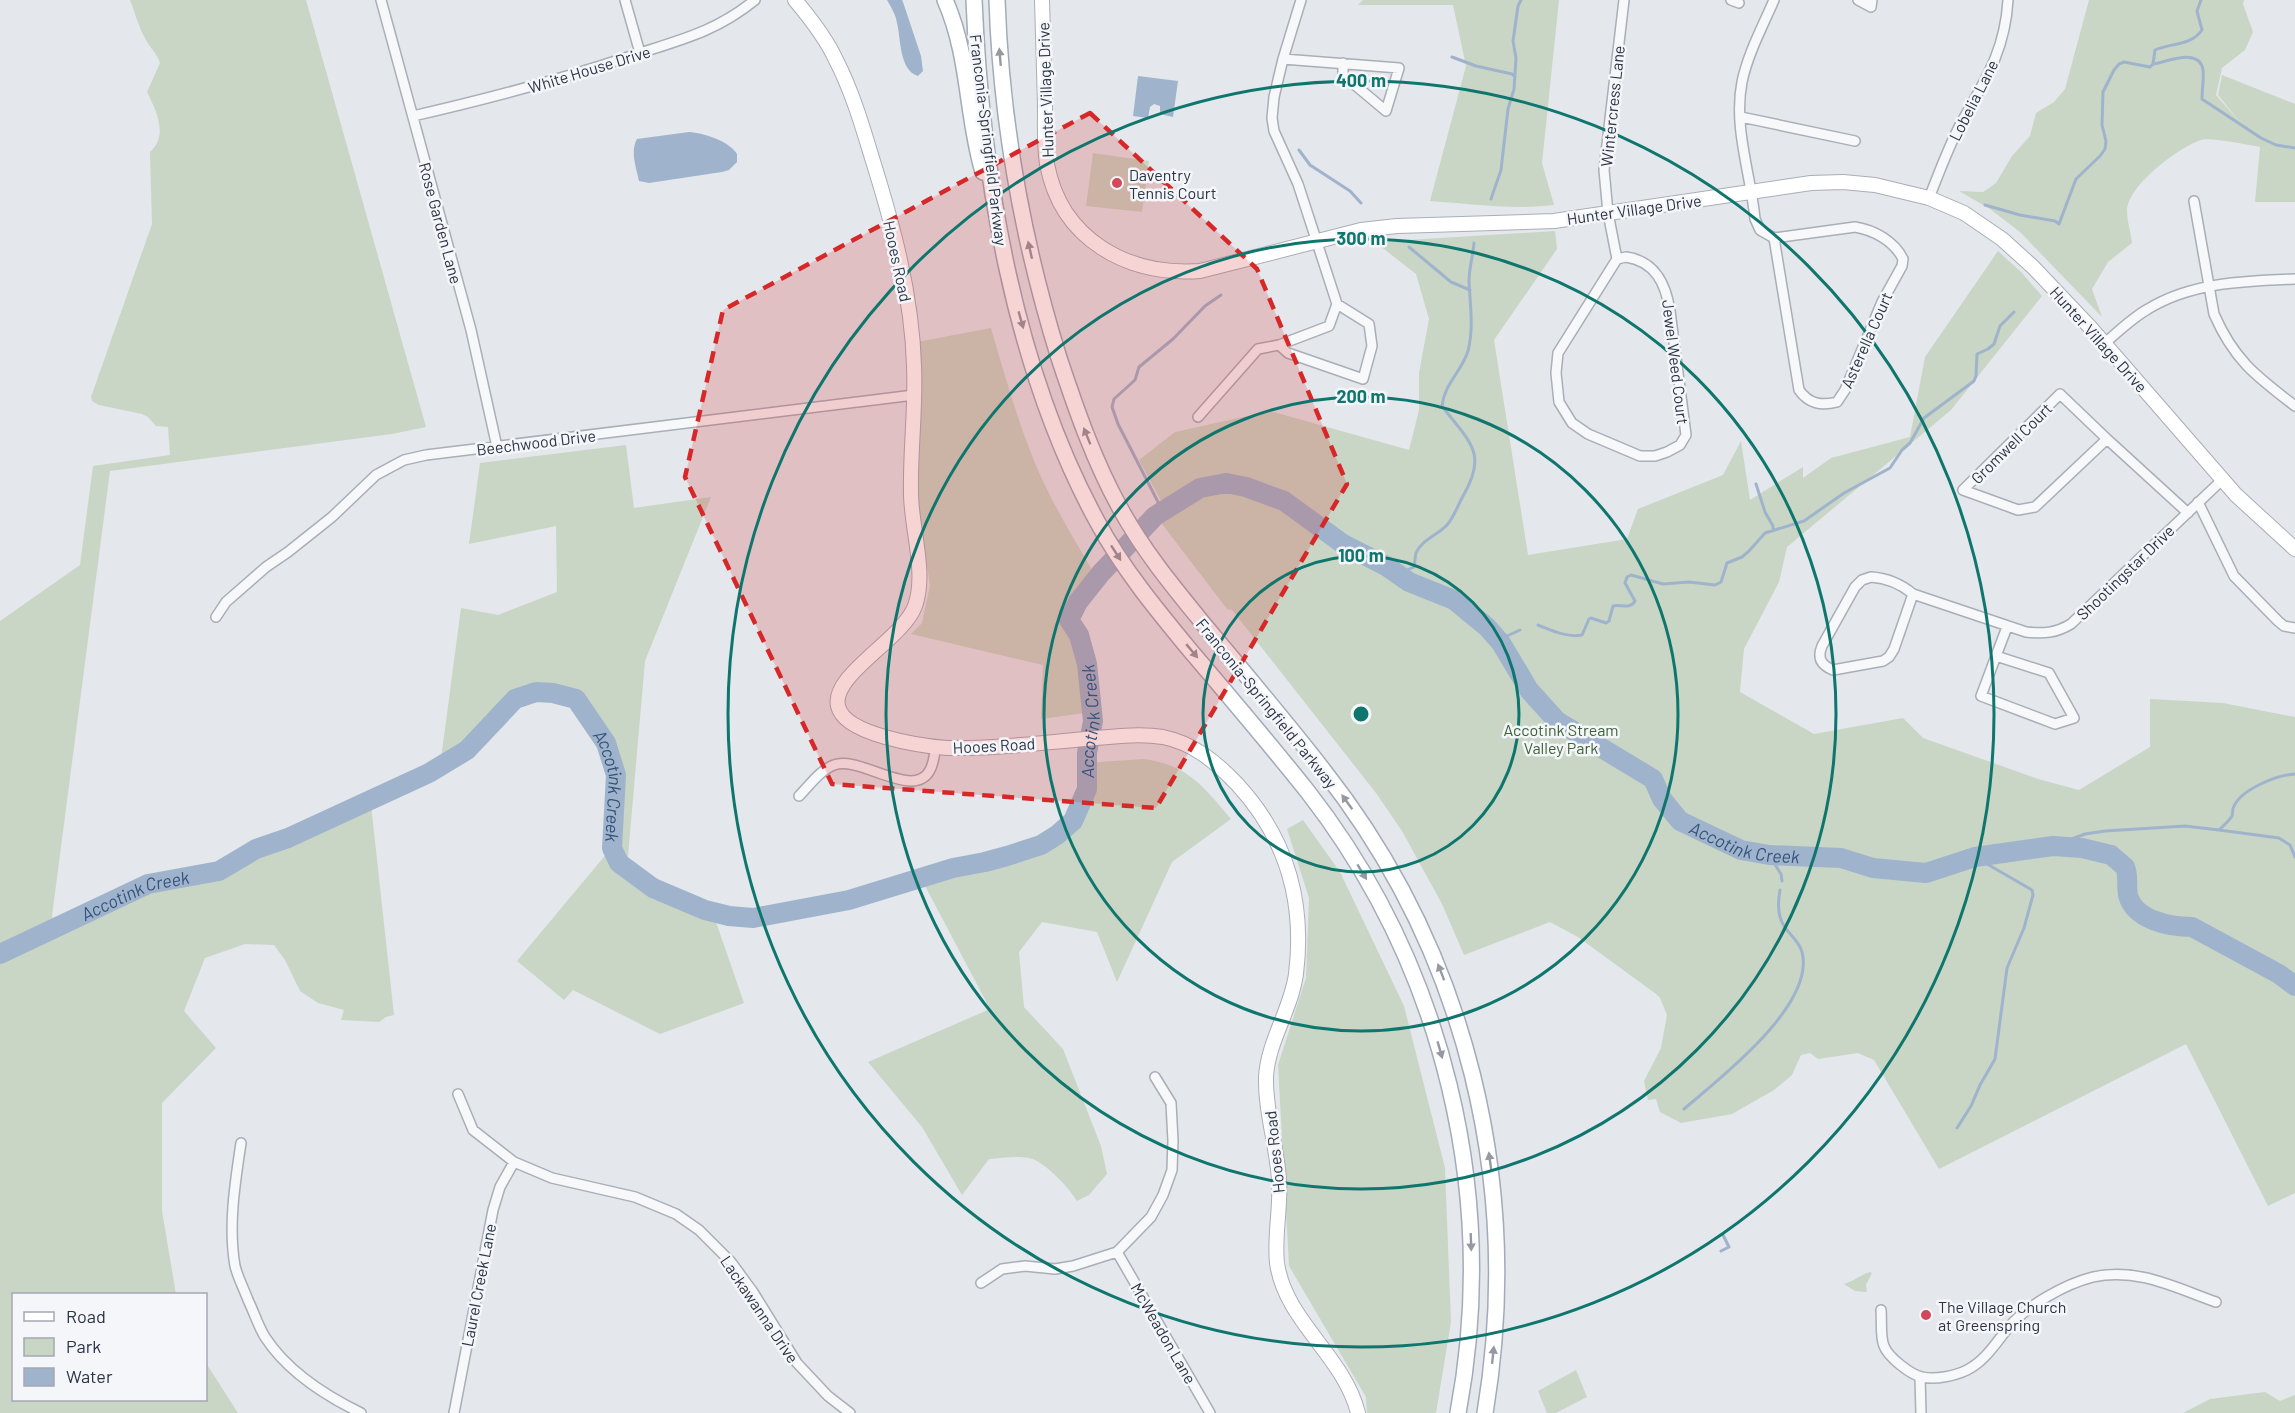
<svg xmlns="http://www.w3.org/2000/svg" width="2295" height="1413" viewBox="0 0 2295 1413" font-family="Barlow,sans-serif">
  <rect width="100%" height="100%" fill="#e4e7ec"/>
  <path fill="#c9d6c5" d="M130,0H306L426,427L392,434L110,471L52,916L56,927L148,884L247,865L266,852L285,847L371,805L394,1015L386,1017L379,1022L341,1020L344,1010L318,1003L300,991L285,960L274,945L245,944L205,958L184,1011L216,1048L162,1103V1211L176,1294H14V1400H206V1363L238,1413H0V621L80,565L93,466L170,455L168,427L156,426L148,417L142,414L99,405L92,401L91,397L152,224L150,152C169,136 156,110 147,92L160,63C157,53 149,47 145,38C138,26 135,12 130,0Z
    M1363,0H1559L1542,163L1554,205C1510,210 1473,204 1430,201L1466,66L1453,5H1358Z
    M2089,0H2244L2243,4L2253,32L2245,50L2222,68L2216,95L2243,126L2218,95L2222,75L2295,104V202H2255L2260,147C2248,145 2210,137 2201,140C2179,147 2127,186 2127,211C2127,221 2131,233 2132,243L2108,262L2092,289L2102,317L2020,232L1990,209L1959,191L1983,192L1996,183L2012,156L2030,136L2036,113L2054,102L2065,89Z
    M1093,153L1149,161L1142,212L1086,206Z
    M1555,231L1557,249L1494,340L1528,555L1627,539L1638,509L1723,475L1741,441L1750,500L1803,467V478L1831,458L1910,437L1925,357L1998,251L2021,272L2042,296L1951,410L1787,547L1779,582L1744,649L1740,692L1814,734L1903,718L1923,738L2038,779L2079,790L2150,747V699L2223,703L2295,717V1193L2268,1206L2186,1044L1939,1169L1874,1060L1858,1053L1818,1059L1810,1053L1801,1055L1792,1075L1774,1090L1732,1114L1681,1123L1660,1112L1656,1099L1648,1100L1644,1081L1661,1048L1667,1015L1660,998L1656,994L1578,937L1550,922L1464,955L1442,904L1402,831L1376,793L1232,610L1227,609L1159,520L1167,512L1139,460L1175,432L1270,411L1409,450L1419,410V373L1429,319L1416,274L1375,242Z
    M991,328C1004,373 1017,419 1035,463C1052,504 1076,542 1098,580L1071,603L1093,650L1096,683L1092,712L1041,719L1043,665L911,634L922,623L930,585L915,489L922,384L917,342Z
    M626,445L634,508L711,497L645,661L626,879L716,922L744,1003L660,1034L573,990L564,1000L517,961L608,852L613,760L568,699L527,696L463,763L439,774L461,608L498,615L557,592L556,526L469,544L480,463Z
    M1143,759C1187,764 1204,787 1231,819L1172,862L1117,982L1097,932L1042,922L1019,952L1024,1007L1063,1049L1101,1146L1107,1174L1089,1195L1077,1201C1068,1187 1052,1170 1037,1161C1025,1154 1003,1158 989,1159L962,1195L922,1127L868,1062L990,1009L923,882L1007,863L1049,847L1078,824L1085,763Z
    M1303,820L1340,872L1404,1006L1445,1168L1451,1322L1436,1413H1367L1366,1397L1289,1266L1278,1065L1306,978L1309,898L1287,829Z
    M1870,1272L1872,1273L1866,1285L1867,1292L1855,1291L1844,1284C1854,1281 1860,1275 1870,1272Z
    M1576,1370L1587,1397L1556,1413H1547L1538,1391Z
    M2265,1392L2280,1401L2295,1395V1413H2183L2210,1399Z"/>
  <path fill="#9fb4cc" d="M887,0H902L903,2L921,56L923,71L918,76C899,70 901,39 897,23C896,15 891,7 887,0Z
    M1138,76L1178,81L1173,117L1160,114V106L1154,104L1150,107L1148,118L1133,116Z
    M689,132C704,133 729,141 737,154V162L729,170L722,172L649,183L639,181C636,166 630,152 637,139Z"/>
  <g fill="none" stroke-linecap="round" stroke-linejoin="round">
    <path stroke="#9fb4cc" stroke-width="3" d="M1452,57L1476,66L1512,74L1515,77
      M2153,64C2167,62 2200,47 2203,70C2204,80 2202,89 2202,99L2261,138L2276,145L2295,148
      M1299,150L1310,165L1350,191L1361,203
      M1491,199L1501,170L1508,109L1514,89L1516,58L1513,41L1518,6L1521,0
      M1985,205L2020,215L2055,221L2059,224L2076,179L2100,156L2105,149L2106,141L2102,125L2103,92L2114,70L2119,64L2124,62L2150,67L2153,64L2155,50C2170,43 2191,46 2202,30L2197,11L2201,0
      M1409,247L1451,282L1470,290
      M1756,484L1765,512L1773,526V530
      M1155,516L1158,502L1118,424L1112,407L1114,399L1135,380L1139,367L1173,339L1205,306L1221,295
      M1398,574L1414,567C1415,562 1415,557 1416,553C1422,539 1438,535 1447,525C1454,517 1458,505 1463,496C1489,452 1468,441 1442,406C1444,384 1462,371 1468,351C1474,328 1470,304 1469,281C1469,268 1473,256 1474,243
      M1538,625C1551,630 1567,638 1582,635L1589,619L1591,618L1606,623L1609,621L1613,606C1620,604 1630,610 1635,601L1625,583L1627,577L1631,575L1663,584L1689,582L1715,585L1721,582L1727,563L1742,557L1749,551L1765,533L1804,521L1844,493L1890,468L1902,450L1910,443L1924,418L1974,381L1976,376L1977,354L1988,349L1994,344L2000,326L2014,312
      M1496,637L1507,636L1520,630
      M2219,830L2279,838L2290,845L2295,857
      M2053,846L2085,834L2105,831L2185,826L2219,830C2223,826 2229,821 2232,816C2233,813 2232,809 2234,806C2242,789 2277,775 2295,774
      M1769,855L1781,874L1782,881
      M1684,1109C1719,1079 1816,1005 1802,952C1800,942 1789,934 1784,926C1777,915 1778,901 1780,890
      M1957,1128L1971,1106L1980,1085L1995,1059L2007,968L2024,928L2033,895L2032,890L1975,857
      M1721,1251L1729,1247L1723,1235"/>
    <path stroke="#9fb4cc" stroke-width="20" id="s1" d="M0,954L148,884L219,871L256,849L288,838L429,773L467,750L515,699L536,692L553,693L576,699L606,743L616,775L612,848L619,863L653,888L705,910L729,916L753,918L849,900L953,868L985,862L1007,856L1041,845L1057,835L1073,821L1087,789V753L1093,721L1087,664L1079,635L1069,620L1078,602L1101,573L1155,516L1200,488L1226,483L1246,487L1284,501L1343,544L1386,566L1409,582L1454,600L1487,627L1501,643L1529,690L1557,721L1653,779L1662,799L1680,821L1741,850L1769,855L1841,858L1873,868L1926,873L1975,857L2053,846L2082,848L2111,855L2125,867C2129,876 2126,885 2128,895C2134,920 2170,927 2192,927L2279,974L2295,986"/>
    <defs>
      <path id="street" d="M381,0L471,330L497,447
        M625,0L640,53
        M1731,0L1739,3
        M1774,0C1763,26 1748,53 1742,82C1733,127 1751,175 1755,219L1760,230L1774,238
        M1858,0L1871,7L1872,0
        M1283,59L1399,68L1386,111L1343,75V63
        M413,116C487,99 559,80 631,56C679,40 714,33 755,0
        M1741,117L1855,141
        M1929,198C1939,173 1948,148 1960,125C1984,82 2005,52 2008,0
        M2194,201L2214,314C2234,360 2256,376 2295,406
        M1855,227C1874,230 1894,241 1903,259L1902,266L1882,302L1845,390L1837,402C1821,406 1809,404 1799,390L1774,238Z
        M1626,257C1655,261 1666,284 1670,311L1686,435L1680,445L1667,452L1655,456H1640L1588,434L1572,423L1559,402L1556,373L1558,353L1617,259Z
        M1617,259L1608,213L1604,170L1624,0
        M2105,343C2119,331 2132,318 2148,309C2192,282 2245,281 2295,279
        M1279,345L1288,353L1363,379L1372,346L1369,324L1337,304L1298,184L1274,131L1272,118L1274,97L1283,59L1301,0
        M2060,394L2107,439L2035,507L2018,510L1963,490Z
        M1198,417L1258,349L1279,345L1329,326L1337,304
        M2107,439L2188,513
        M2198,502L2234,576L2278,621L2284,626L2295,628
        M1871,577C1887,578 1901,584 1913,594L1894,649L1889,657L1883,661L1833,670C1821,665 1817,658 1822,646L1855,587L1862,580Z
        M1913,594L2026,632C2044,634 2056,633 2071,624L2222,480
        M216,617L226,602L266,567L288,552L332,517L376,475L404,460L426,455L914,395
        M1996,656L2049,673L2074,718L2055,724L1981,696Z
        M1996,656L2007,627
        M799,796C809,786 820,770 834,765C860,755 914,801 930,770C934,763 934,754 936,747
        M458,1094L473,1130L514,1162L552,1178L635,1197L676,1214L699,1230L731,1262L753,1292L797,1363L828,1396L850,1413
        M241,1143C235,1183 228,1226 235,1266C238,1278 244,1289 248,1300C254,1312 258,1326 265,1337C287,1371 326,1396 361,1413
        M1117,1252L1210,1413
        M981,1283L1002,1269L1025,1266L1055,1269L1073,1266L1117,1252L1151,1217L1163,1195L1172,1170L1173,1141L1171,1103L1155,1077
        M1881,1310C1882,1320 1880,1337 1884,1346C1888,1357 1911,1375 1922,1377C1935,1380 1955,1376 1967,1370C1985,1361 1995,1344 2008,1328C2026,1306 2065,1284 2093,1277C2137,1267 2176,1288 2216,1302
        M1920,1377L1921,1413
        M454,1413L493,1210L500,1187L514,1162"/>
      <path id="secondary" d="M795,0C811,19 826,38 836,60C852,91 862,125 872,158C893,225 912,295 914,366C916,408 910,451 911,493C911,528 927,573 915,606C903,639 831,675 838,706C844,735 922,746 947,748C993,749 1039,743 1085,739C1110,737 1138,733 1163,737C1193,743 1216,762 1237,784C1287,838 1305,901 1296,974C1291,1010 1268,1041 1266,1077C1265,1111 1277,1146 1279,1180C1281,1208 1274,1236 1277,1263C1285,1321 1344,1356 1358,1413
        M1042,0C1043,35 1044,70 1045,105C1045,125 1044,145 1047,164C1061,240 1128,276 1200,271L1361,230L1397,226L1554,221L1811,183L1843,182L1875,185L1929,198L1964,213L2002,239L2033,267L2090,327L2236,495L2295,549"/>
      <path id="primary" d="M945,0C970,57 966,114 983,172
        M974,0C981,173 1014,370 1098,523C1123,569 1156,609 1189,649C1229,696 1269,743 1308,792C1444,967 1499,1195 1458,1413
        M997,0C1001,121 1023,242 1059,358C1076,409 1094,461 1120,508C1144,552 1175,589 1206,627C1246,675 1286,722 1324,771C1467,953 1523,1185 1485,1413"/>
    </defs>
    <use href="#street" stroke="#a9aeb7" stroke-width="12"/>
    <use href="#secondary" stroke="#a9aeb7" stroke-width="16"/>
    <use href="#primary" stroke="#a3abb8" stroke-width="18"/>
    <use href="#street" stroke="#f7f8fa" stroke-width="9"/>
    <use href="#secondary" stroke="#fff" stroke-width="14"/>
    <use href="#primary" stroke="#fff" stroke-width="15"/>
  </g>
  <defs><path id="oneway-solid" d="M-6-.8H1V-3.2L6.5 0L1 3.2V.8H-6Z" transform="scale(1.5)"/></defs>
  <g fill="#959aa2">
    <use href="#oneway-solid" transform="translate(1000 57) rotate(-95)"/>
    <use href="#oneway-solid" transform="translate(1030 250) rotate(-103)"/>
    <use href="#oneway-solid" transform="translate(1021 320) rotate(74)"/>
    <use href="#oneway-solid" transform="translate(1087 436) rotate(-112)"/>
    <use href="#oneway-solid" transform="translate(1116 553) rotate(57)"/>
    <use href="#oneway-solid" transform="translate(1192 651) rotate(50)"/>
    <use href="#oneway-solid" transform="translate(1347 802) rotate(-126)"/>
    <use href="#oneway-solid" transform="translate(1362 872) rotate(59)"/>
    <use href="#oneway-solid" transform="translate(1441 972) rotate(-111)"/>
    <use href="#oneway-solid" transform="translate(1440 1050) rotate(74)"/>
    <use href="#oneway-solid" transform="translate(1490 1161) rotate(-98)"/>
    <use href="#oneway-solid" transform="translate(1471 1242) rotate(88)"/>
    <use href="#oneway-solid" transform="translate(1493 1355) rotate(-84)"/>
  </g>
  <path fill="#d62828" fill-opacity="0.2" stroke="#d62828" stroke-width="4.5" stroke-dasharray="12 8" stroke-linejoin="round" d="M1090,113L1257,269L1347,484L1156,808L832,784L685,477L723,310Z"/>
  <g fill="none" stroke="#0f766e" stroke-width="3">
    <circle cx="1361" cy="714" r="158"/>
    <circle cx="1361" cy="714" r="317"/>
    <circle cx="1361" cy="714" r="475"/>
    <circle cx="1361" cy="714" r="633"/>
  </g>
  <g fill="#d1495b" stroke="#f4f6f9" stroke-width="2">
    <circle cx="1117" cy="183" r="6"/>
    <circle cx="1926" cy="1315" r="6"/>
  </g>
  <g text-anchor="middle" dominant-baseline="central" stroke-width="5" stroke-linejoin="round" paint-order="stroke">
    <g font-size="16" fill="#2b3445" stroke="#f4f6f9">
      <text transform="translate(589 69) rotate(-17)">White House Drive</text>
      <text transform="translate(1045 90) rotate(-92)">Hunter Village Drive</text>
      <text transform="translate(1973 100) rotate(-63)">Lobelia Lane</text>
      <text transform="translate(1612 106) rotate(-84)">Wintercress Lane</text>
      <text transform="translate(989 140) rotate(83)">Franconia-Springfield Parkway</text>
      <text transform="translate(1634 209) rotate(-8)">Hunter Village Drive</text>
      <text transform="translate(441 223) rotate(75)">Rose Garden Lane</text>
      <text transform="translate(898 261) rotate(78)">Hooes Road</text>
      <text transform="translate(2099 339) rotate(48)">Hunter Village Drive</text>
      <text transform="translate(1866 340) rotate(-66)">Asterella Court</text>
      <text transform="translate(1676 362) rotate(83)">Jewel Weed Court</text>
      <text transform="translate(536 442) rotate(-7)">Beechwood Drive</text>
      <text transform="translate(2011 443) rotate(-45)">Gromwell Court</text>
      <text transform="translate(2125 572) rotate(-44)">Shootingstar Drive</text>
      <text transform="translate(1267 703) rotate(51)">Franconia-Springfield Parkway</text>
      <text transform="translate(994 745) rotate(-3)">Hooes Road</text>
      <text transform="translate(1274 1152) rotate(-96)">Hooes Road</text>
      <text transform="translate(478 1285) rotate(-79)">Laurel Creek Lane</text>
      <text transform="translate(760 1309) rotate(56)">Lackawanna Drive</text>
      <text transform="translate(1164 1333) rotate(60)">McWeadon Lane</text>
    </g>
    <g font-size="16" fill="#2b3445" stroke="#f4f6f9" text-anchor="start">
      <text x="1129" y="174">Daventry<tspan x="1129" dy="18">Tennis Court</tspan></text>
      <text x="1938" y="1306">The Village Church<tspan x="1938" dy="18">at Greenspring</tspan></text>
    </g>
    <g font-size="16" fill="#3f6138" stroke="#f4f6f9">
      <text x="1561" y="729">Accotink Stream<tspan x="1561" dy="18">Valley Park</tspan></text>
    </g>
    <g font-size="18" font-style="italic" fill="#34527a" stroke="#f4f6f9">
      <text stroke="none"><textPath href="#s1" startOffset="1410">Accotink Creek</textPath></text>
      <text stroke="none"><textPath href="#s1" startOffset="742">Accotink Creek</textPath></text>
      <text stroke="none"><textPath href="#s1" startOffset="2382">Accotink Creek</textPath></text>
      <text stroke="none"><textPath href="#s1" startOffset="148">Accotink Creek</textPath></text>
    </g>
  </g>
  <circle cx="1361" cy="714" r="9" fill="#0f766e" stroke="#f4f6f9" stroke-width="3"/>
  <g font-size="18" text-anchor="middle" font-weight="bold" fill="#0f766e" stroke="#f4f6f9" stroke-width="5" stroke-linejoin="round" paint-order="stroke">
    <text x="1361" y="87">400 m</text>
    <text x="1361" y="245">300 m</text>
    <text x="1361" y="403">200 m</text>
    <text x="1361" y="562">100 m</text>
  </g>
  <rect x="12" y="1293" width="195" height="108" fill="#f4f6f9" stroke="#a4a8b1" stroke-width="1.5"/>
  <rect x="24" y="1312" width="30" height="9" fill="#ffffff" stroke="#a4a8b1" stroke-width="1.5"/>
  <text x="66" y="1323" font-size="18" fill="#2b3445">Road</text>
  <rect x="24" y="1338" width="30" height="18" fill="#c9d6c5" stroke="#a4a8b1" stroke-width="1.5"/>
  <text x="66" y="1353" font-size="18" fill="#2b3445">Park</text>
  <rect x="24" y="1368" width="30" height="18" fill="#9fb4cc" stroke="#a4a8b1" stroke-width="1.5"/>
  <text x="66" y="1383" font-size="18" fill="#2b3445">Water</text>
</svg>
